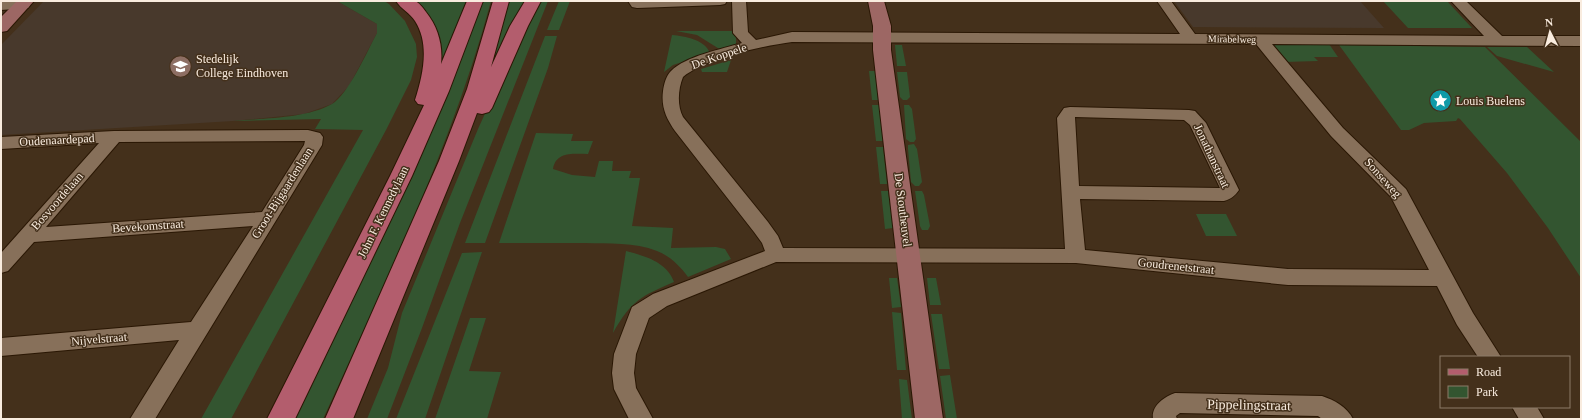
<svg xmlns="http://www.w3.org/2000/svg" width="1582" height="420" viewBox="0 0 1582 420" font-family="Georgia,serif">
  <rect width="100%" height="100%" fill="#44301b"/>
  <path fill="#48392c" d="M44,1H337L377,24V33L349,86L332,104L304,114L233,121L1,135V45Z
    M1174,1H1360L1384,28L1193,27Z"/>
  <path fill="#335530" d="M337,1H384L389,4L405,21L416,44L417,57L411,80L386,130L231,419H201L363,130L315,129L321,119L233,121C263,118 305,119 332,104C348,95 368,50 377,33V24Z
    M414,1H467L438,77C440,43 443,25 414,1Z
    M481,1H491C452,146 385,283 323,419H293Z
    M509,1H528L490,71Z
    M539,1H548L460,223L422,328L387,419H367L388,368L402,313L478,129L525,25Z
    M559,1H570L559,30H547Z
    M1383,1H1447L1472,28H1408Z
    M676,31H736V46L721,50L697,35Z
    M672,35C685,36 705,40 710,53L673,65L664,72Z
    M545,36H557L548,68L485,243H465Z
    M1270,44H1329L1338,57H1314L1318,61L1284,62Z
    M895,45H902L906,66H897Z
    M1339,45L1485,47L1581,142V278L1548,228L1507,173L1460,119L1458,118L1456,121L1424,123L1409,130H1401Z
    M1487,47H1527L1554,72L1497,56Z
    M731,60L727,72H702L701,69Z
    M869,71H875L878,100H872Z
    M897,72H907L910,97L907,100H903L900,97Z
    M872,105H879L883,141H876Z
    M904,105H909L912,109L916,139L914,142H910L906,139Z
    M536,133L573,134L571,141H593L588,154C574,154 556,151 553,169L572,175L595,177L599,161H613L612,171H631L629,178H640L632,226L673,228L671,248L716,247L725,249L731,259L688,277C680,266 670,256 657,251C634,242 609,244 585,243C556,243 527,243 499,243Z
    M914,144L917,149L922,182L919,186H915L911,182L908,149V145Z
    M876,147H883L887,184H880Z
    M881,191H888L893,228L885,229Z
    M915,191H922L924,195L930,226L928,230H922L920,226Z
    M1196,214H1226L1237,236H1206Z
    M626,251C645,256 667,262 674,282C641,296 631,301 613,333Z
    M482,252L425,419H396L462,253Z
    M889,278H897L901,307L892,308Z
    M927,278H936L941,305H930Z
    M892,312L901,313L906,370H897Z
    M931,314H942L950,369H939Z
    M470,318H486L469,371L501,372L487,419H435Z
    M950,375L957,419H946L940,376Z
    M899,379L907,380L912,419H902Z"/>
  <g fill="none" stroke-linecap="round" stroke-linejoin="round">
    <defs>
      <path id="street" d="M24,1L28,2L30,5L28,8L1,10V2Z
        M628,1H727L725,4L720,5L637,8L632,7Z
        M732,1H746L748,32L756,40L792,32L1180,34L1157,1H1171L1195,34L1484,36L1451,1H1466L1502,36H1581V46L1272,44L1343,128L1406,189L1473,313L1501,357H1478L1457,325L1437,286L1288,285L1076,263L776,262L667,306L649,318L636,354L634,373L636,388L653,419H629L614,389L612,373L614,354L632,307L653,294L765,251L762,243L754,232L675,131C666,118 661,107 663,91C664,84 666,76 671,71C686,56 722,49 742,43L733,33ZM792,42L1256,44L1331,136L1391,197L1429,270L1288,269L1085,250L1080,199L1224,201C1231,199 1235,196 1239,190L1206,123L1195,111L1189,110L1070,107L1064,108L1057,118L1065,249L783,248L778,236L768,222L683,117C677,106 678,89 683,77C706,58 762,46 792,42ZM1075,117L1184,120L1190,125L1220,188L1079,186Z
        M308,130L320,133L323,137L322,145L155,419H130L179,340L1,356V338L191,322L253,226L34,242L8,271L1,273V253L99,143L1,149V137L114,131ZM305,141L304,145L262,212L46,227L119,142Z
        M1175,393L1322,396C1334,400 1347,407 1353,419H1322L1318,416L1180,413L1176,416L1177,419H1153C1151,406 1164,397 1175,393Z
        M1512,407H1537L1544,419H1519Z"/>
      <path id="secondary" d="M17,1H34L7,31L1,32V17Z
        M868,1H884L891,26V50L943,419H915L873,50V26Z"/>
      <path id="primary" d="M396,1C401,1 409,0 414,1C419,2 423,8 426,12C438,27 443,45 441,64L467,1H483L449,91L412,176L295,419H267L390,176L424,105L418,104L415,100C423,75 430,44 415,21C410,13 401,9 396,1Z
        M493,1H509L491,67L510,26L525,1H541L528,26L492,108L489,112L482,114L477,113L459,161L353,419H325L439,161L467,89Z"/>
    </defs>
    <use href="#street" stroke="#2a1704" stroke-width="2"/>
    <use href="#secondary" stroke="#2a1704" stroke-width="2"/>
    <use href="#primary" stroke="#2a1704" stroke-width="2"/>
    <use href="#street" fill="#87705a" fill-rule="evenodd"/>
    <use href="#secondary" fill="#9d6764" fill-rule="evenodd"/>
    <use href="#primary" fill="#b35d6d" fill-rule="evenodd"/>
  </g>
  <defs>
    <symbol id="school-disc" viewBox="-11 -11 22 22"><circle r="9.5" fill="#8d6e63" stroke="#44301b"/><path d="M0-5L7-2L0 1L-7-2ZM-4 1L0 2.5L4 1V4Q0 6-4 4Z" fill="#fff"/></symbol>
    <symbol id="sight-disc" viewBox="-11 -11 22 22"><circle r="9.5" fill="#0f9aa8" stroke="#44301b"/><path d="M0-6L1.8-2.2L6-1.7L2.9 1.2L3.7 5.4L0 3.3L-3.7 5.4L-2.9 1.2L-6-1.7L-1.8-2.2Z" fill="#fff"/></symbol>
  </defs>
  <g fill-rule="evenodd">
    <use href="#school-disc" x="168" y="54" width="25" height="25"/>
    <use href="#sight-disc" x="1428" y="88" width="25" height="25"/>
  </g>
  <g text-anchor="middle" dominant-baseline="central" stroke-width="3" stroke-linejoin="round" paint-order="stroke">
    <g font-size="10" fill="#f9ecdf" stroke="#44301b">
      <text transform="translate(1232 39) rotate(1)">Mirabelweg</text>
    </g>
    <g font-size="12" fill="#f9ecdf" stroke="#44301b">
      <text transform="translate(719 56) rotate(-19)">De Koppele</text>
      <text transform="translate(57 140) rotate(-3)">Oudenaardepad</text>
      <text transform="translate(1212 156) rotate(65)">Jonathanstraat</text>
      <text transform="translate(1383 178) rotate(48)">Sonseweg</text>
      <text transform="translate(282 193) rotate(-58)">Groot-Bijgaardenlaan</text>
      <text transform="translate(57 201) rotate(-49)">Bosvoordelaan</text>
      <text transform="translate(903 210) rotate(83)">De Stoutheuvel</text>
      <text transform="translate(383 212) rotate(-64)">John F. Kennedylaan</text>
      <text transform="translate(148 226) rotate(-4)">Bevekomstraat</text>
      <text transform="translate(1176 266) rotate(6)">Goudrenetstraat</text>
      <text transform="translate(99 339) rotate(-5)">Nijvelstraat</text>
    </g>
    <g font-size="12" fill="#f9ecdf" stroke="#44301b" text-anchor="start">
      <text x="196" y="59">Stedelijk<tspan x="196" dy="14">College Eindhoven</tspan></text>
      <text x="1456" y="101">Louis Buelens</text>
    </g>
    <g font-size="14" fill="#f9ecdf" stroke="#44301b">
      <text transform="translate(1249 405) rotate(1)">Pippelingstraat</text>
    </g>
  </g>
  <rect width="1582" height="420" fill="none" stroke="#f9ecdf" stroke-width="4"/>
  <rect x="1440" y="356" width="130" height="52" fill="#44301b" stroke="#8c7b69"/>
  <rect x="1448" y="369" width="20" height="6" fill="#b35d6d" stroke="#8c7b69"/>
  <text x="1476" y="376" font-size="12" fill="#f9ecdf">Road</text>
  <rect x="1448" y="386" width="20" height="12" fill="#335530" stroke="#8c7b69"/>
  <text x="1476" y="396" font-size="12" fill="#f9ecdf">Park</text>
  <g transform="translate(1550 32) rotate(354)" stroke="#44301b" stroke-width="3" paint-order="stroke">
  <path d="M0-3L7 15L0 10L-7 15Z" fill="#f9ecdf"/>
  <text y="-6" font-size="11" font-weight="bold" text-anchor="middle" fill="#f9ecdf">N</text>
  </g>
</svg>
